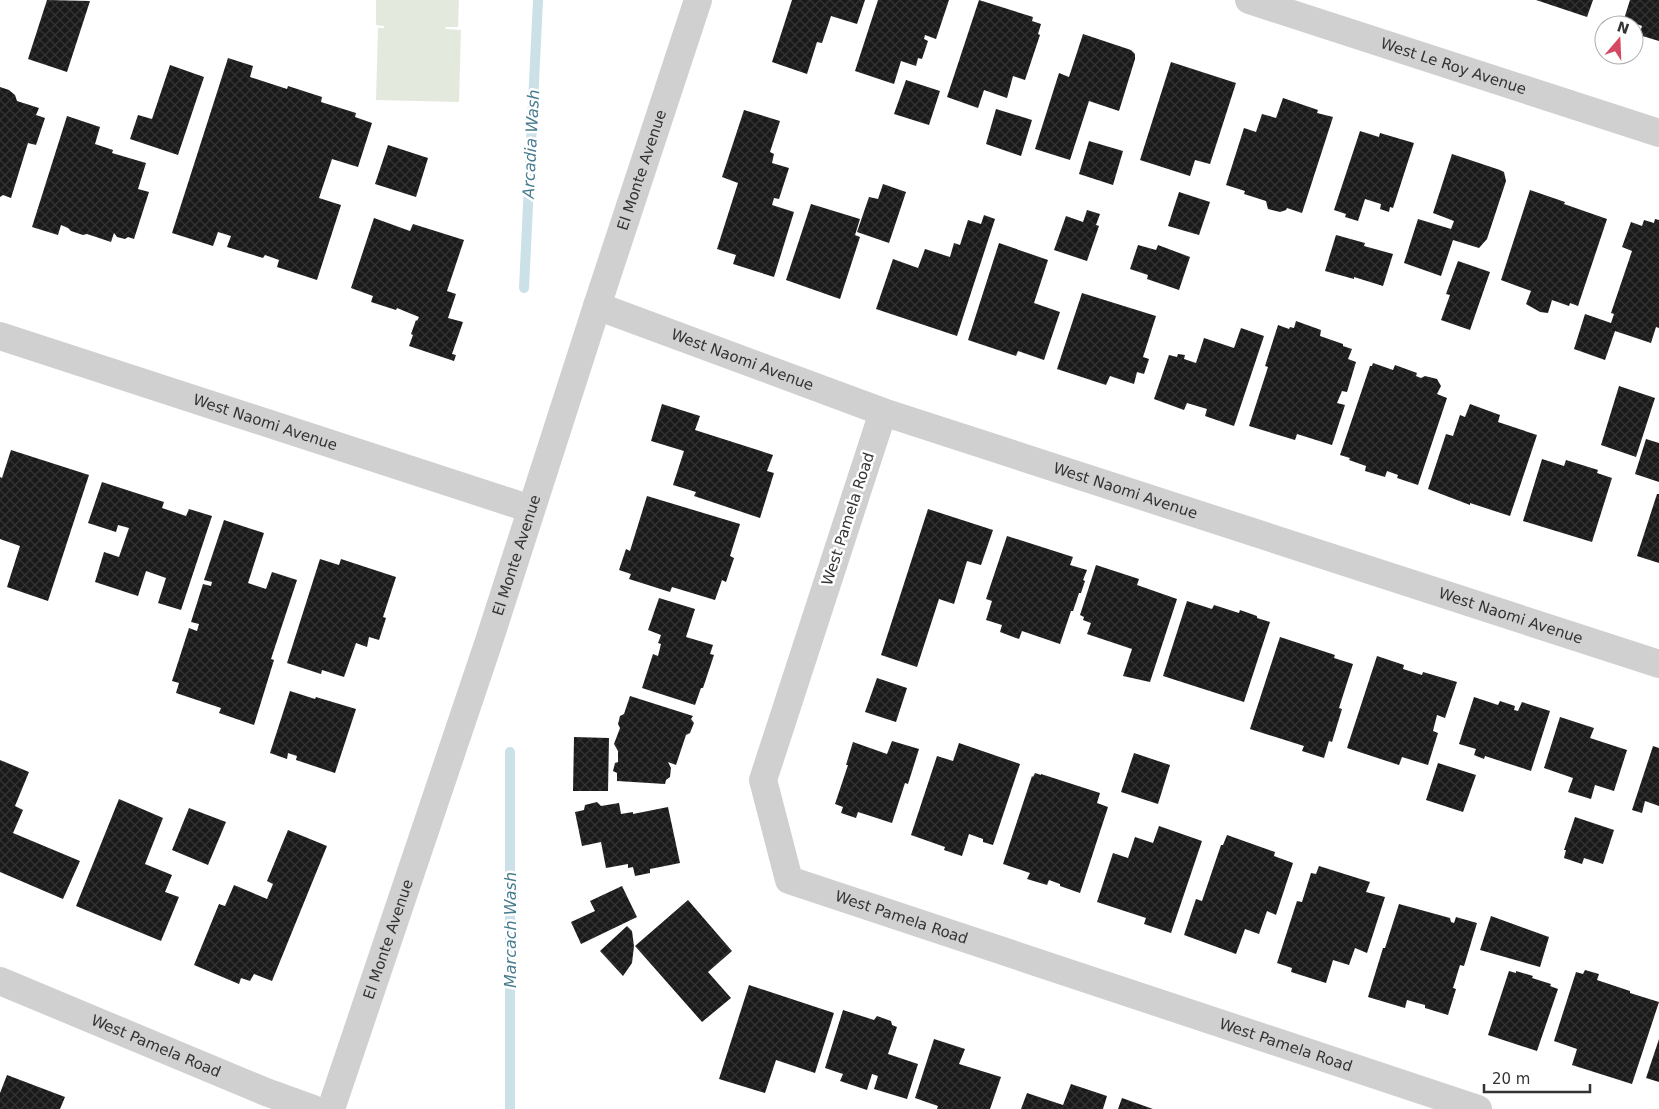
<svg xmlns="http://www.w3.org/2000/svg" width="1659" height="1109" viewBox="0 0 1659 1109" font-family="'DejaVu Sans',sans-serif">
  <defs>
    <pattern id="building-cross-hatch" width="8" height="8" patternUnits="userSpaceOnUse" patternTransform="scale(1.25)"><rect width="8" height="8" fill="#1a1a1a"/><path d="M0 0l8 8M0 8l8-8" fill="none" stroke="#333"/></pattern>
  </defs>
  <rect width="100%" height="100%" fill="#fff"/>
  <path fill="#e4e9dd" d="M376,0H459L458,27H446L445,29L461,30L459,102L376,100L378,28H384V26L376,25Z"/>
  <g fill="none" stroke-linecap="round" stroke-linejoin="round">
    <path stroke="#cbe0e7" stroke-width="10" d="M524,288L538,0
      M510,752V1109"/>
  </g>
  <path fill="url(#building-cross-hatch)" d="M47,0L90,1L67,72L28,59Z
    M792,0H865L857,24L831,16L822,43L817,42L807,74L772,62Z
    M878,0H949L936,39L925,35L924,39L928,41L922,59L918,58L916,66L901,61L894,84L855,71Z
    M979,0L1033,17L1032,21L1041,24L1038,34L1040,35L1025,80L1013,76L1007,98L984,90L978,108L947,97Z
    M1536,0H1593L1587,17Z
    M1630,0H1659V41L1639,35L1642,26L1624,19Z
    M1083,34L1131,50L1135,54V59L1119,111L1089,101L1070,160L1035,149L1059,73L1069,77Z
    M228,58L253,66L250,77L287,89L288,86L322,97L321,102L356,113L355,117L372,123L358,167L332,159L319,198L341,205L317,280L277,267L279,260L265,255L263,258L227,247L231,236L218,232L213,246L172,233Z
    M1171,62L1236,83L1210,164L1195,160L1190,176L1140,160Z
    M170,65L204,77L178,155L130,139L138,115L152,119Z
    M906,80L940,91L929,125L894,114Z
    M0,87L9,90L15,95L17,101L39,108L36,115L45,118L36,145L28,143L11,198L3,195L0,197Z
    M1283,98L1318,110L1317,113L1333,117L1302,213L1287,208L1286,210L1280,212L1268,209L1266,201L1244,194L1245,191L1226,185L1244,128L1256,132L1262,114L1276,118Z
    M996,109L1032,120L1021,156L986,144Z
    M744,110L780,121L770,152L774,154L772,163L789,168L779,199L774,198L772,205L794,212L774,277L733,264L736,255L717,249L738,183L722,177Z
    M67,116L100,127L95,144L113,150L112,153L146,163L138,189L149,192L134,239L128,237L125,239L117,237L114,233L111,242L87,234L83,235L71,231L68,228L61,225L58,235L32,227Z
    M1360,131L1379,137L1380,133L1414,143L1393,208L1390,207L1389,212L1380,209L1381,204L1365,199L1358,221L1345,217L1346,214L1334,210Z
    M1089,141L1123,151L1113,185L1079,174Z
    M388,145L428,158L416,197L375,184Z
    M1452,154L1500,170L1504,172L1506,181L1487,239L1479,248L1453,240L1441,276L1404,263L1418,219L1451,229L1454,221L1433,213Z
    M883,184L906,192L889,243L857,232L869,197L878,199Z
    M1530,190L1565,202L1564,204L1607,219L1578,306L1570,303L1569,306L1552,300L1548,313L1540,312L1526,304L1531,291L1501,280Z
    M1179,192L1210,202L1199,235L1168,226Z
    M811,204L860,219L855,235L860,237L840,299L786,280Z
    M1087,210L1100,214L1096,225L1099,226L1087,261L1054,250L1066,216L1083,222Z
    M984,215L995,219L957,336L876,309L893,259L918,268L925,249L950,257L954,243L960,245L968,220L981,224Z
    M374,218L410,231L413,224L464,240L447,291L456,294L448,318L463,322L452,354L456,355L454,361L409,346L413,335L411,334L416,320L417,321L419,317L397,308L396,310L371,302L373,296L351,288Z
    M1655,219L1659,220V328L1656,327L1651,343L1615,331L1605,360L1574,349L1585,314L1611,323L1614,314L1611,313L1632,251L1622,247L1631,222L1642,226L1644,220L1654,223Z
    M1336,235L1365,243L1364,246L1393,254L1383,286L1354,277V279L1325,271Z
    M999,243L1048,260L1034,303L1060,312L1044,360L1018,351L1016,356L968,340Z
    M1138,245L1156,250L1158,245L1190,257L1179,290L1147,279L1148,275L1130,269Z
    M1458,261L1490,272L1470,330L1441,320L1450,295L1446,294Z
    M1082,293L1156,316L1143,357L1149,359L1144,374L1137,372L1134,384L1110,376L1106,385L1057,369Z
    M1296,321L1321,330L1320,336L1343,344V346L1352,349L1348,359L1356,362L1347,392L1342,391L1337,403L1345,405L1332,445L1297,434L1295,440L1249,426L1268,367L1265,366L1278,325L1289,329L1290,327L1294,328Z
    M1241,328L1264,336L1234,426L1205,416L1207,409L1187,403L1184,410L1154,399L1169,355L1177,357L1178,354L1185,355L1184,359L1196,363L1204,338L1234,348Z
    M1373,363L1393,370L1395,365L1417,373L1416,376L1421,378L1425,376L1437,379L1441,386L1437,394L1447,398L1418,485L1397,478L1398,475L1387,471L1385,477L1365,471L1366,466L1349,460L1350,458L1340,455L1370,366H1372Z
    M1619,386L1655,398L1636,457L1601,445Z
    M662,404L700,416L695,430L773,455L767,471L774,473L760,518L694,496L696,492L673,485L684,451L651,441Z
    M1470,404L1500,415L1498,422L1537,435L1510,516L1470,503V505L1428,489L1446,434L1453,436L1460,415L1465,417Z
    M1646,439L1659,443V482L1635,474Z
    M11,450L89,475L48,601L7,587L20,546L0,539V477L2,478Z
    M1542,459L1564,466L1566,460L1598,470L1597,473L1612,478L1592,542L1523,521Z
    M102,482L164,502L162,508L186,516L189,509L212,516L181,610L158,603L166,578L146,571L138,596L95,582L104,552L119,557L129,528L118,525L116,532L88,523Z
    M1657,494H1659V563L1637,556Z
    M647,496L740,524L730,556L734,558L726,582L722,580L715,600L672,587L670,592L629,579L631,574L619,570L626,549L630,551Z
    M928,509L993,530L981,565L967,561L954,604L939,599L917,667L881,655Z
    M224,520L264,533L248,583L266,589L272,572L297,580L271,659L274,660L254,725L219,713L221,708L176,693L179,683L172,681L189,628L197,631L199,624L191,622L203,584L211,586L212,582L204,580Z
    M1007,536L1073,557L1070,565L1087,570L1083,580L1085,581L1081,593H1079L1073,611H1071L1060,644L1022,631L1019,639L1000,632L1002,625L986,620L992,601L986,599Z
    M320,559L339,565L341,559L396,577L383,617L386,618L379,640L369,637L367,647L356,643L344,677L322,670L321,674L287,663Z
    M1096,565L1139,579L1137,585L1177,599L1150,682L1123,676L1132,649L1087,634L1091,623L1083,620L1084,617L1080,615Z
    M659,598L695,609L686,637L713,645L710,654L714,655L703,688H701L695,705L642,688L653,654L658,656L661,644L658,643L661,635L648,630Z
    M1187,601L1212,609L1214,605L1239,613L1240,610L1257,616V618L1270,622L1244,702L1163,676Z
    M1280,637L1335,655L1334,658L1353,664L1339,708L1342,709L1332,742L1329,741L1324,758L1302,751L1304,746L1250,729Z
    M1377,656L1404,665L1403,669L1422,675L1423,672L1457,682L1445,718L1437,715L1433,731L1438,733L1428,765L1402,757L1399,765L1347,748Z
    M877,678L907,688L896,722L865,712Z
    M290,691L315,699L316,697L356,709L335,773L296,760L297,756L288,753L287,759L270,753Z
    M630,696L693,716L691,719L694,723L690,733L686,735L676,765L668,762L671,768L670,777L666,780L665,784L617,781V773L613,771L615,763L618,762V751L614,744L620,728L618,724L620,716L624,714Z
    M1474,697L1498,705L1500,701L1515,706L1514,710L1518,711L1522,702L1550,711L1531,771L1485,756L1484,759L1474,755L1476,749L1459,744Z
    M1560,717L1594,728L1590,738L1627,750L1614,791L1595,785L1591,799L1568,792L1573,778L1544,768Z
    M574,737L609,738L608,791H573Z
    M892,741L919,749L908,784L905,783L892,823L858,812L856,818L841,813L843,807L835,804L848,765H846L853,742L887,754Z
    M959,743L1020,764L993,845L983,842V839L969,834L962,856L944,850L945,847L911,835L937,756L953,761Z
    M1653,746L1659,748V806L1645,801L1642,813L1632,810Z
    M1134,753L1170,765L1158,804L1121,792Z
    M0,760L29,772L15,806L23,810L13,833L80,861L63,899L0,872Z
    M1438,763L1476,775L1463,812L1426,800Z
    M1035,773L1041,775V774L1100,793L1097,803L1108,807L1080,893L1060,886V884L1049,880L1047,885L1027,879L1030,873L1003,864L1032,776L1033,777Z
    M119,799L163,818L145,864L172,875L165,892L179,897L161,941L76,906Z
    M597,802L601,806L619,803L621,814L633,812V814L668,807L680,863L650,869V873L635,876L633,867L628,868V864L606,868L601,842L582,846L575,812L584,810L585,805Z
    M189,808L226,822L208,865L172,850Z
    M1575,817L1614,830L1603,864L1584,858L1582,864L1564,858L1566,850H1564Z
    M1159,826L1202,841L1171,933L1144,924L1146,918L1097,902L1113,853L1128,858L1135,837L1153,843Z
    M288,830L327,846L272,981L254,974L250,981L241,978L239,984L194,965L219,904L225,906L234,885L267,899L273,884L267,881Z
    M1227,835L1275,852L1274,856L1293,863L1276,915L1267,911L1259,934L1245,929L1236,954L1184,935L1196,899L1202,901L1221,845H1223Z
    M1319,866L1370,882L1366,892L1385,897L1367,953L1355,948L1349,965L1333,960L1326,983L1291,972L1292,968L1277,963L1297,901L1302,902L1311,873L1316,874Z
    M622,886L637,917L581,944L571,922L595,911L590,901Z
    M688,900L732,951L708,972L731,998L702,1022L635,946Z
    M1399,904L1450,918L1451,922L1454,923L1456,917L1477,923L1464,966L1460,965L1453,988L1456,989L1448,1015L1425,1008V1005L1407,1000L1405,1008L1368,997L1383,948H1385Z
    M1491,916L1549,937L1540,967L1480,950Z
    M627,926L632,931L634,946L632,963L623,976L600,951Z
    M1585,970L1599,974L1597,980L1630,991V993L1659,1002L1632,1084L1572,1065L1577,1049L1554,1041L1576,972L1583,974Z
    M1509,971L1516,973V971L1533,976L1532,978L1551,984L1550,986L1558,989L1537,1051L1488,1035Z
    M749,985L834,1013L815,1073L776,1060L765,1093L719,1079Z
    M843,1010L874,1020L877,1016L891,1021L892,1025L897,1027L888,1054L918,1064L907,1099L874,1089L878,1076L872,1074L867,1090L840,1081L843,1074L825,1068Z
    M934,1039L965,1049L959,1064L1001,1077L990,1109H937L938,1106L915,1098Z
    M1659,1039V1082L1646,1078Z
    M7,1075L65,1097L60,1109H0V1093Z
    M1071,1084L1107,1096L1103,1109H1021L1027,1093L1063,1105Z
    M1122,1098L1153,1109H1118Z"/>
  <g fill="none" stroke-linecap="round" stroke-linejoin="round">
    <g stroke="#d0d0d0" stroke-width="28">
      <path id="s1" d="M1249,0L1659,133"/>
      <path id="s2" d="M597,306L883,412L1659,664"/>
      <path id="s3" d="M0,336L531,509"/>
      <path id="s4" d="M883,412L763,780L789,880L1478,1109"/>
      <path id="s5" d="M0,981L266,1092L313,1109"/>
      <path id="s6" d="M331,1109L489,641L597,306L698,0"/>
    </g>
  </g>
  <g text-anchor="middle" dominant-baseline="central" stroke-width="5" stroke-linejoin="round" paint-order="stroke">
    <g font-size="15" fill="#333" stroke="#fff">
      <text stroke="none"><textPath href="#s1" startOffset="215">West Le Roy Avenue</textPath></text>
      <text stroke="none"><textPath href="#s6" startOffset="989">El Monte Avenue</textPath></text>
      <text stroke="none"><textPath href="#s2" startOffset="155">West Naomi Avenue</textPath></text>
      <text stroke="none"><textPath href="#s3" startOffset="279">West Naomi Avenue</textPath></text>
      <text stroke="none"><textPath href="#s2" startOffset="560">West Naomi Avenue</textPath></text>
      <text transform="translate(848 519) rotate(-72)">West Pamela Road</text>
      <text stroke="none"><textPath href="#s6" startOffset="584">El Monte Avenue</textPath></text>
      <text stroke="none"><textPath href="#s2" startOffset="965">West Naomi Avenue</textPath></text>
      <text stroke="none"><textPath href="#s4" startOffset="609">West Pamela Road</textPath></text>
      <text stroke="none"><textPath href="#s6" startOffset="179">El Monte Avenue</textPath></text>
      <text stroke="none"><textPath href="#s4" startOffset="1014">West Pamela Road</textPath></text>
      <text stroke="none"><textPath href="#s5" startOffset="169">West Pamela Road</textPath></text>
    </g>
    <g font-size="16" font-style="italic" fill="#477b8f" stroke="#fff">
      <text transform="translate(531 144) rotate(-87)">Arcadia Wash</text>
      <text transform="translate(510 930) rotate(-90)">Marcach Wash</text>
    </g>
  </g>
  <g transform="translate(1619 40) rotate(19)"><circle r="24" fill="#ffffff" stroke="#adadad"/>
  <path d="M0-4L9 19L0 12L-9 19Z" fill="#d64862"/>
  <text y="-8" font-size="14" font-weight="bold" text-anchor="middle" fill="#333333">N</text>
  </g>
  <path d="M1484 1084v8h106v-8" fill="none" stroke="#333333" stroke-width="2.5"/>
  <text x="1492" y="1084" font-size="15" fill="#333333" stroke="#ffffff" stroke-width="4" paint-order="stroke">20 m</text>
</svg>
